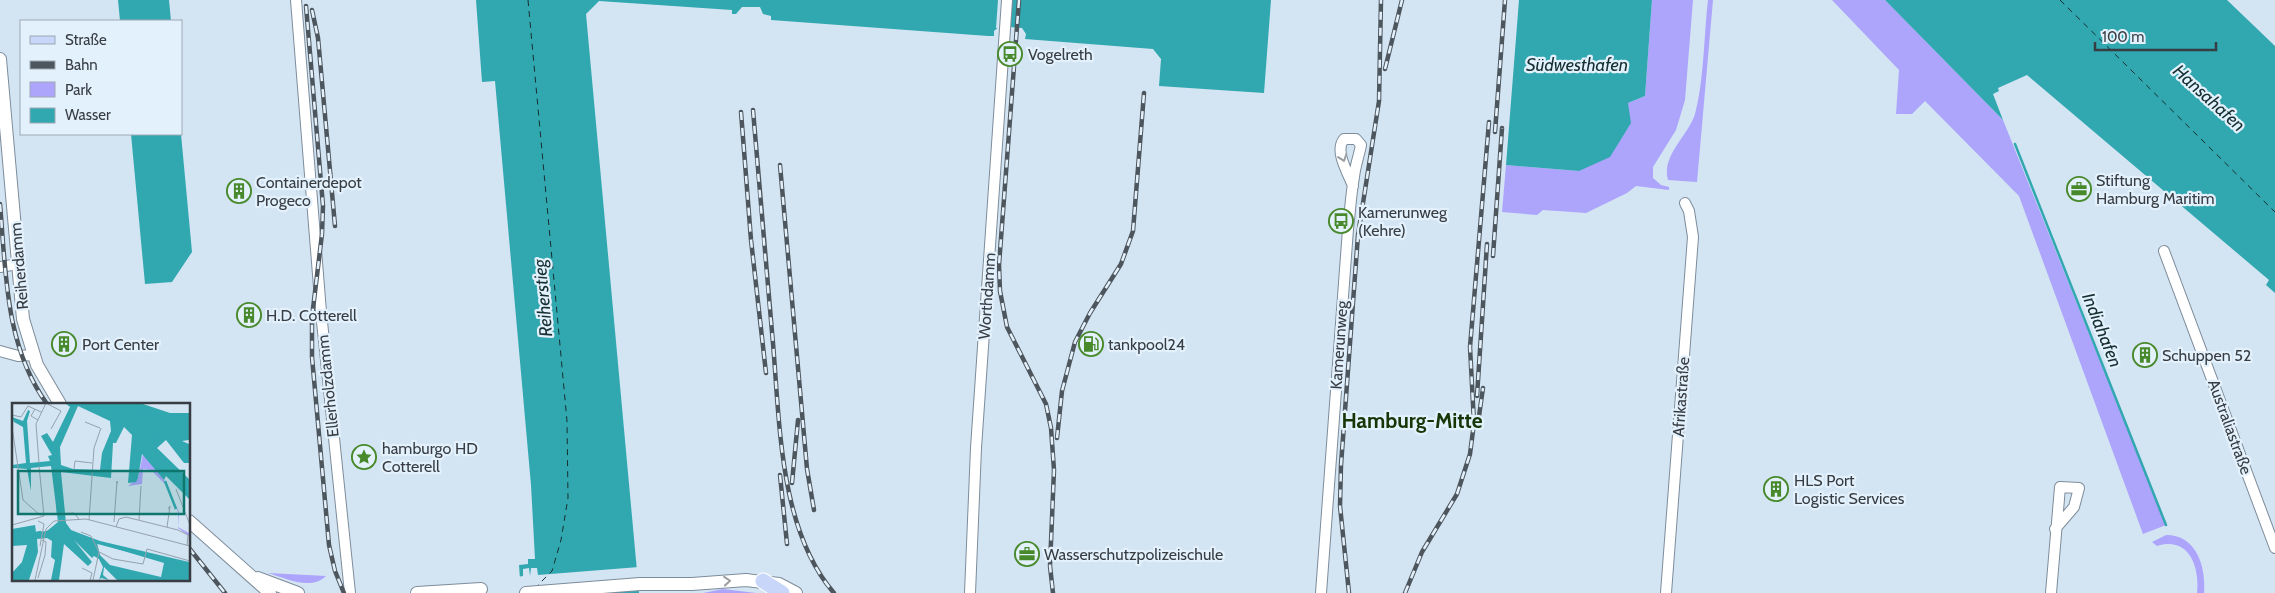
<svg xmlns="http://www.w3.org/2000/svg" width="2275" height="593" viewBox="0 0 2275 593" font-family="Cabin,sans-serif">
  <rect width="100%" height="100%" fill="#d3e4f3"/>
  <path fill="#ada4fc" d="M1652,0H1693L1685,100L1676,130L1653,167V178L1661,185L1669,187V190L1636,186L1627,193L1586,213L1543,210L1537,215L1502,212L1506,165L1579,171L1628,103L1645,96Z
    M1708,0H1713L1697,182L1668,180C1661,156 1688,136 1695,114C1704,82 1704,34 1708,0Z
    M1832,0H1885L2003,120L2166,525L2143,534L2019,196L1925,101L1912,114H1896L1899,70Z
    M2166,535C2197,535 2206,567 2204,593H2197C2200,567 2189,536 2157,546L2152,542Z
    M268,573L326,576C311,591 285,578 268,573Z
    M723,589L756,593H703Z"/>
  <path fill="#31a8b0" d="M118,0H169L171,21H120Z
    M476,0H1271L1264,93L1159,86L1161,59L1153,49L1025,39L1026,34L1022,28L1000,26L994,31V36H988L771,20V16L763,14L760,7H742L736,14H732V10L599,1L586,14L639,593H521L519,565L528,564V559H535L531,485L495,81L482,82Z
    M1519,0H1652L1645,96L1628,103L1631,123L1610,157L1579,171L1506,165Z
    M1885,0H2227L2275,46V293L2266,285L2269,280L2027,75L1998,88L1999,91L1993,94L2003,120Z
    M131,134H181L192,252L172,282L145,284Z"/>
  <path fill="#d3e4f3" d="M998,0H1012L1010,29L996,28Z
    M639,567L642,593L640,591L519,593L517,577L523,576V569L529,568L530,576L531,568H537L538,575Z"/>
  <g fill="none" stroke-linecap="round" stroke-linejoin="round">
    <path stroke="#31a8b0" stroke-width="2.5" d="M2015,144L2166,525"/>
    <path stroke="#162f31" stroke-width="1" stroke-dasharray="6 5" stroke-linecap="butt" d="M528,0L567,421L568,498L561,540L552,571L538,585L539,587
      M2060,0L2275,212"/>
    <defs>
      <path id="minor" d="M296,0L321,312L350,593
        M2164,251L2275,548
        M0,267L18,264
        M0,351L18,356L33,355
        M970,593L976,448L1007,0
        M1321,593L1348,229C1350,212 1351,194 1354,177C1355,166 1359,156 1361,145L1356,139H1344C1334,151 1348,173 1353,186
        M1666,593L1693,237L1689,211L1685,203
        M2051,593L2060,487L2079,488L2074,507L2055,529"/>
      <path id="tertiary" d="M0,59L23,319L37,365L60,404
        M189,521L270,593
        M258,578L298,593
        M417,593L481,589
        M526,593L640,584H692L746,580L779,584L796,593"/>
      <path id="primary" d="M763,581L782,593"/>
    </defs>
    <use href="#minor" stroke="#7d8c9a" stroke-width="12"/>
    <use href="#tertiary" stroke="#7d8c9a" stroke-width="14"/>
    <use href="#primary" stroke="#fff" stroke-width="17"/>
    <use href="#minor" stroke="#fff" stroke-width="10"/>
    <use href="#tertiary" stroke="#fff" stroke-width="12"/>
    <use href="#primary" stroke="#c7d6f9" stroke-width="15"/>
    <defs>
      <path id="rail" d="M1019,0L999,265L1000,291L1007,327L1046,404L1051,428L1054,470L1050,566L1053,593
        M306,6L323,206L322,234L312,317V357L329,545L335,571L344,593
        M312,10L318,38L335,226
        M1385,69L1402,0
        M753,110C759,184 765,258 772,332C780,415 777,527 834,593
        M741,112L751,240L766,373
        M1495,132L1505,0
        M780,165L807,469L814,510
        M0,204C6,273 5,346 47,404
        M1493,256L1502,128
        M1477,396L1487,244
        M1478,423L1483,388
        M1057,438L1062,391L1075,342L1090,313L1121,264L1133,231L1144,93
        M780,475L787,544
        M792,483L798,420
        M189,548L225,593
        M1349,593L1340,506L1341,465L1358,235L1379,101L1381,0
        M1405,593L1422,552L1457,494L1470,454L1474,423L1470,347L1489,122"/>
    </defs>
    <use href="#rail" stroke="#4e565d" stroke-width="4.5"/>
    <use href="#rail" stroke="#e3f1fd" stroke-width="2.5" stroke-dasharray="8" stroke-linecap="butt"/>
  </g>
  <defs><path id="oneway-chevron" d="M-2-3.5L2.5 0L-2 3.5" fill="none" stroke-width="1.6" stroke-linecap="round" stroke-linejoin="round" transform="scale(1.25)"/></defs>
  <g stroke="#9b9ea1">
    <use href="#oneway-chevron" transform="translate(1343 158) rotate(71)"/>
    <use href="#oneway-chevron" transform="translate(727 581) rotate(-5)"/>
  </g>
  <defs>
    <symbol id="bus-ring" viewBox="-11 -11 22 22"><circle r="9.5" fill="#e3f1fd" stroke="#48892b" stroke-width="1.5"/><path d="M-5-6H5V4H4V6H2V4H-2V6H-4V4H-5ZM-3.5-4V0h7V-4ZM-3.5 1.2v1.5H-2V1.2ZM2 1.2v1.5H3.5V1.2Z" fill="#48892b"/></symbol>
    <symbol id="office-ring" viewBox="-11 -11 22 22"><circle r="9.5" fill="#e3f1fd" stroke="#48892b" stroke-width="1.5"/><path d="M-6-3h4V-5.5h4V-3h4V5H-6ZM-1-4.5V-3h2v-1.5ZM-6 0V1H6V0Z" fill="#48892b"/></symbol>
    <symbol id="building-ring" viewBox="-11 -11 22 22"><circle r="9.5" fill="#e3f1fd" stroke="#48892b" stroke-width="1.5"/><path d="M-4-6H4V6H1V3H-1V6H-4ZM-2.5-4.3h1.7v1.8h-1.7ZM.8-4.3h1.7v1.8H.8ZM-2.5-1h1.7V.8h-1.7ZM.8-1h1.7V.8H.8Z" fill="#48892b"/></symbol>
    <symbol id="fuel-ring" viewBox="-11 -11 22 22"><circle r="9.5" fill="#e3f1fd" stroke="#48892b" stroke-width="1.5"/><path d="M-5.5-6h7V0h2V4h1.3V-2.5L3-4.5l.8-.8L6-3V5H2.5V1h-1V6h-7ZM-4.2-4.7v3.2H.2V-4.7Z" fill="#48892b"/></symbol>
    <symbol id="sight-ring" viewBox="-11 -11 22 22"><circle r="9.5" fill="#e3f1fd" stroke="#48892b" stroke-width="1.5"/><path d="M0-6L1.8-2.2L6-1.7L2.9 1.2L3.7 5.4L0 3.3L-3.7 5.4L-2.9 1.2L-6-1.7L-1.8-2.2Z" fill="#48892b"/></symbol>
  </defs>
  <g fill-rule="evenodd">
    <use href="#bus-ring" x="996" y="40" width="28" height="28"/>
    <use href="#office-ring" x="2065" y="175" width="28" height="28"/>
    <use href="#building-ring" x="225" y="177" width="28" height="28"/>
    <use href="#bus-ring" x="1327" y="207" width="28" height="28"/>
    <use href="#building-ring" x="235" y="301" width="28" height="28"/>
    <use href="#building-ring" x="50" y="330" width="28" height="28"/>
    <use href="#fuel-ring" x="1077" y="330" width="28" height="28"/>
    <use href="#building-ring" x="2131" y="341" width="28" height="28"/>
    <use href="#sight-ring" x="350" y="443" width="28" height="28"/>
    <use href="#building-ring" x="1762" y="475" width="28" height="28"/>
    <use href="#office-ring" x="1013" y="540" width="28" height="28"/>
  </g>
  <g text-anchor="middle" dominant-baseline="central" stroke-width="4.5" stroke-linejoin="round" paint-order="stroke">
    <g font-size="16" fill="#373d43" stroke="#e3f1fd" text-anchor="start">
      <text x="1028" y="54">Vogelreth</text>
      <text x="2096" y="180">Stiftung<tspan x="2096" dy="18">Hamburg Maritim</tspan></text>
      <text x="256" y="182">Containerdepot<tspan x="256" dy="18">Progeco</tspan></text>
      <text x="1358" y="212">Kamerunweg<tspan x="1358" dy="18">(Kehre)</tspan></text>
      <text x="266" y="315">H.D. Cotterell</text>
      <text x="82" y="344">Port Center</text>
      <text x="1108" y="344">tankpool24</text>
      <text x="2162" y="355">Schuppen 52</text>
      <text x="382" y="448">hamburgo HD<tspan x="382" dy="18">Cotterell</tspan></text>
      <text x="1794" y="480">HLS Port<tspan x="1794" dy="18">Logistic Services</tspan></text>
      <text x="1044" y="554">Wasserschutzpolizeischule</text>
    </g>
    <g font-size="16" fill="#373d43" stroke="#e3f1fd">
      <text transform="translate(19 266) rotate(-95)">Reiherdamm</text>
      <text transform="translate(987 296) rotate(-86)">Worthdamm</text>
      <text transform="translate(1339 345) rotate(-86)">Kamerunweg</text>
      <text transform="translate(328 386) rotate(-96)">Ellerholzdamm</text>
      <text transform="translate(1681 397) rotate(-86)">Afrikastraße</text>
      <text transform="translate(2230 427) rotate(70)">Australiastraße</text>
    </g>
    <g font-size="18" font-style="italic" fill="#162f31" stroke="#e3f1fd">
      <text x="1577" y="65">Südwesthafen</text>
      <text transform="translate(2209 98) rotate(42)">Hansahafen</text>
      <text transform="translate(543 298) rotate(-95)">Reiherstieg</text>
      <text transform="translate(2102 330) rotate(68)">Indiahafen</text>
    </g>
    <g font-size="21" font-weight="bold" fill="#173608" stroke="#e3f1fd">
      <text x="1412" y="420">Hamburg-Mitte</text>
    </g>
  </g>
  <g transform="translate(12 403)">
    <rect width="178" height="178" fill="#d3e4f3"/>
    <path d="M131,51L152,77L167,109L166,124L177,130V133L166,125V109L154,82L139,67L131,66L130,81L116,83L126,75Z" fill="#ada4fc"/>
    <path d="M53,0H128L158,10H177V37L170,38L177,41V60H172L154,37L145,45L177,76V96L154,73L152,77L130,51L126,75L124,79L116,80L120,32L112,24L104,40H101L99,75L49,69L54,120L59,127L88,138L177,159V177H105L92,164L91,172L97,177L89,175L87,177L91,164L87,156L82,153L80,155L62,137L80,159L76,163L52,141L47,177H39L43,157L39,154L40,138L35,135L25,136L26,149L17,177H0V170L10,159L15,142L0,143V126L23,122L24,129L35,128L46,119L39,63L19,65V88L15,66L1,65L0,70V62L14,60L11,24L2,19L0,14L11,18L16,7L18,8L15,18L18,60L38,58L36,53L40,52L29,33L35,30L41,39L58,4ZM66,3L98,18L99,28L90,50L88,67L61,66L49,62L48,44ZM85,140L152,160L149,174L98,162L88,152Z" fill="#31a8b0" fill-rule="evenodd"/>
    <path fill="none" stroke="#31a8b0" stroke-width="2.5" d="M89,0L104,11L103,23M112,0L146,13L178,14M178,16L149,26L143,33L141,44L144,56L178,88M105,21L109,0M153,78L164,106M46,110L43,45L62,0M35,129L53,127L74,139L80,150V139M0,135L29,129M83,139L178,164"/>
    <path fill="none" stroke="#95a1ad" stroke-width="1" d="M23,6L19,13L26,17M0,12L9,14L16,3L29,9M73,19L88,25M0,24L11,97L28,112L62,110L67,116M27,60L24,21L34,0L49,8L39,26M62,66L63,58L80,60M164,86L178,122M77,117L82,45L89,25M127,117L129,83M26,118L32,121L28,143M102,119L105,78V81M0,122L32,113L27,63M104,124L107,116L114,114L166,127L176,132L175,143M155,124L158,103L156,106M69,129L79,133L87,149L81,177M87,149L101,156L131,161M131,161L135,146L178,158M70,165L80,170L78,177M26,175L33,152L34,139L30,137M23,177L34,126L42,118L74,116L178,143"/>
    <path fill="#0f766e" fill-opacity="0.15" stroke="#0f766e" stroke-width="2.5" d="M6,68H172V111H6Z"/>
    <rect width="178" height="178" fill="none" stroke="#373d43" stroke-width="2.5"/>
  </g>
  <rect x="20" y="20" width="162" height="115" fill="#e3f1fd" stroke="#9ea9b3"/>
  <rect x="30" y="36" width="25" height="8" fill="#c7d6f9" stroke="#9ea9b3"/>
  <text x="65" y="45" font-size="15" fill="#373d43">Straße</text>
  <rect x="30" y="61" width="25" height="8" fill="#4e565d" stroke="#9ea9b3"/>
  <text x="65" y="70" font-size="15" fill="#373d43">Bahn</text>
  <rect x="30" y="82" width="25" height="15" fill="#ada4fc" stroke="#9ea9b3"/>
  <text x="65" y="95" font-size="15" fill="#373d43">Park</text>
  <rect x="30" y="108" width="25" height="15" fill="#31a8b0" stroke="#9ea9b3"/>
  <text x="65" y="120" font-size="15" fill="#373d43">Wasser</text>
  <path d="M2095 42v8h121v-8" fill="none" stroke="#373d43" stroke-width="2.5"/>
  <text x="2102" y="42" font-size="15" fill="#373d43" stroke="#e3f1fd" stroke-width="4" paint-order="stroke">100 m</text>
</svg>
